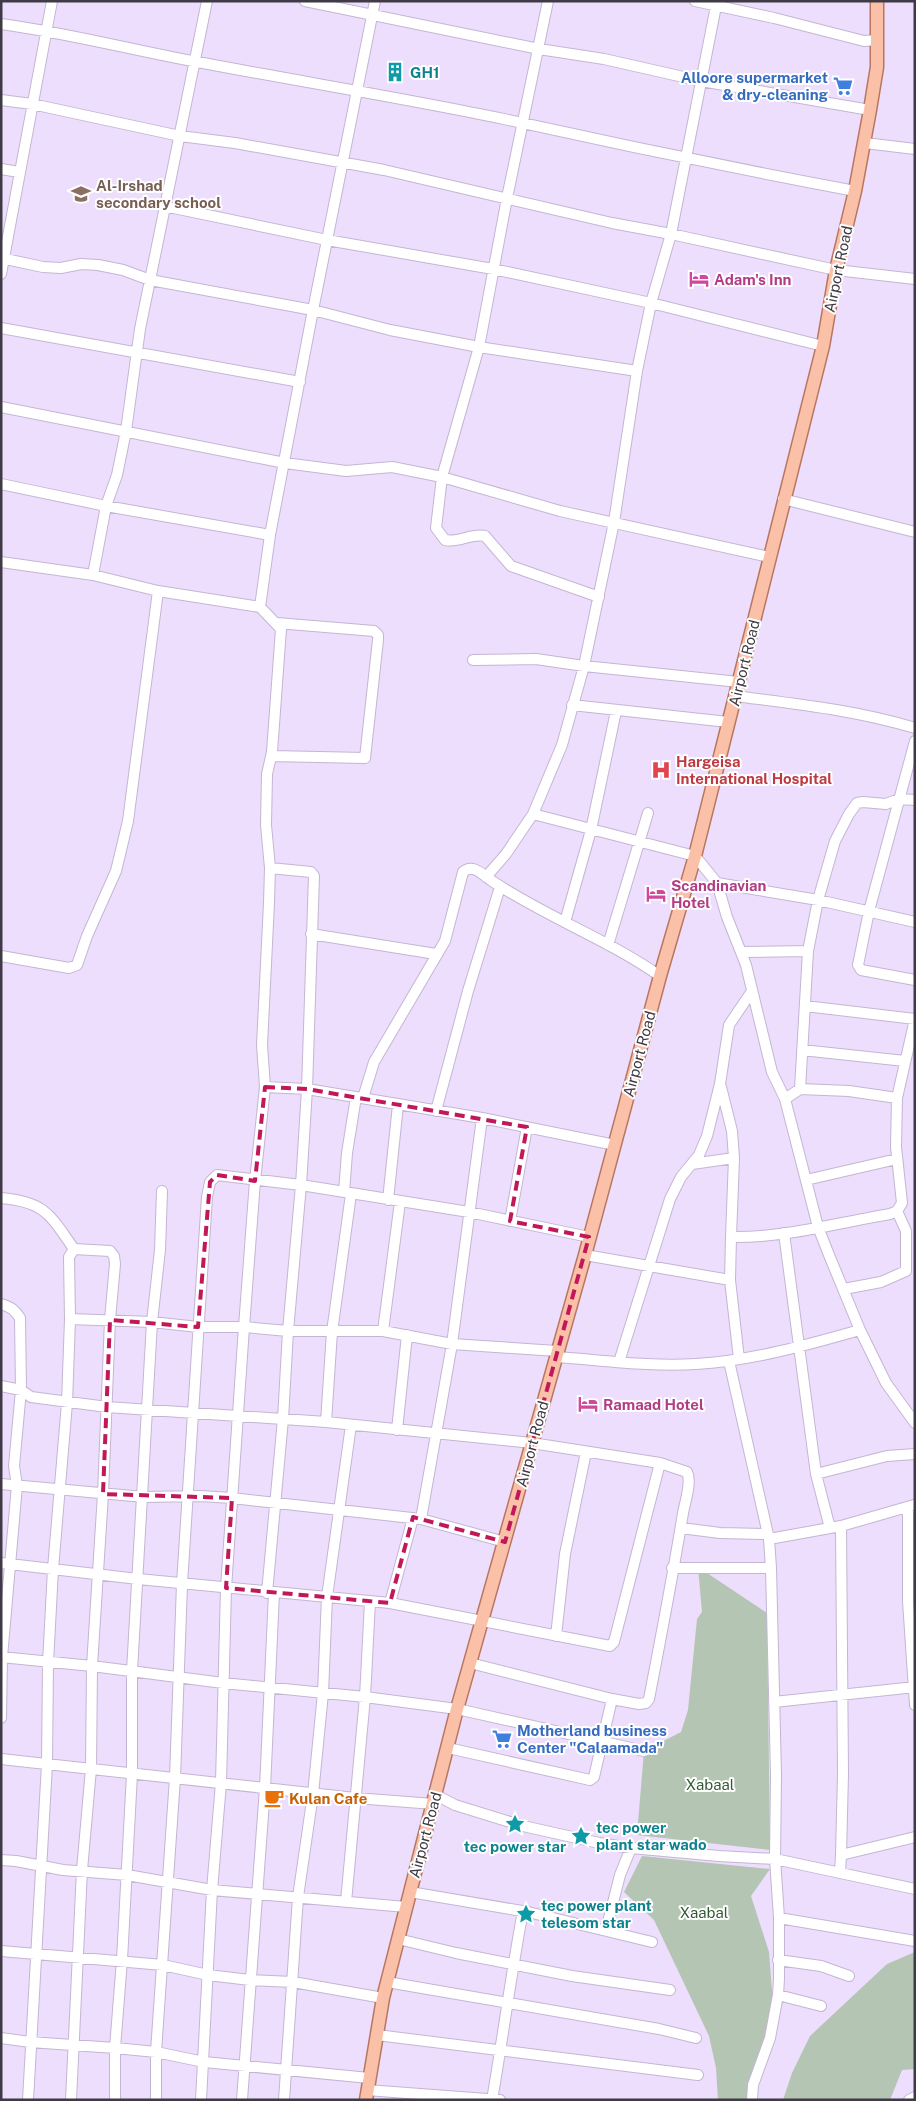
<svg xmlns="http://www.w3.org/2000/svg" width="916" height="2101" viewBox="0 0 916 2101" font-family="'Public Sans',sans-serif">
  <rect width="100%" height="100%" fill="#ecdefc"/>
  <path fill="#b4c5b3" d="M698,1567L767,1613L770,1850L637,1835L644,1751L681,1732L688,1710L697,1619L702,1612Z
    M642,1856L770,1869L751,1896L769,1952L774,2016L753,2100H718L716,2068L709,2036L654,1920L624,1892Z
    M915,1952V2069L902,2070L890,2100H783L792,2073L810,2036L887,1964Z"/>
  <g fill="none" stroke-linecap="round" stroke-linejoin="round">
    <defs>
      <path id="minor" d="M305,1L539,49L604,59L701,81L870,110
        M548,1L507,198L479,347L442,477L436,528L445,540C459,543 471,533 485,536L511,566L599,597
        M695,1L774,18L864,41L877,40
        M1,24C69,33 135,51 203,63C303,82 404,98 504,119C621,145 738,169 855,191
        M1,100L32,104L180,136L235,143L384,170L612,223L671,234L836,270L915,279
        M865,143L915,149
        M1,169L19,172
        M164,206L327,240L493,269L651,303L823,346
        M1,258L43,267L61,268L81,264L98,265L123,270L150,280L313,310L390,330L479,347L637,371
        M1,274L52,1
        M1,328L300,382
        M1,407L285,463L346,471L392,467L442,477L560,511L769,557
        M1,484L106,506L270,535
        M783,499L915,532
        M1,562L93,575L158,591L260,607L281,629L272,752L267,774L266,825L270,868L269,903L262,1045L265,1087L255,1181L244,1327L226,1588L221,1783L212,1890L201,2100
        M93,575L106,506L117,475L126,431L140,329L207,1
        M260,607L270,535L313,310L375,1
        M473,660L536,659L584,666L739,682
        M735,696C796,704 856,710 915,728
        M572,705L728,722
        M915,741L869,911L858,965L861,970L915,980
        M271,756L365,758L378,640V635L374,631L277,623
        M533,814L695,856L717,883L727,917L746,965L772,1072L785,1099L818,1227L829,1255L860,1330L886,1383L915,1423
        M486,877L506,854L533,814L562,745L584,666L614,522L637,371L651,303L671,234L717,1
        M717,883L818,900L915,922
        M565,922L591,830L616,711
        M311,934L436,954
        M608,945L648,813
        M741,952L808,951
        M1,956L69,968L77,965L87,936L116,871L128,821L158,591
        M802,1050L905,1061
        M265,1087L307,1089L482,1118L615,1145
        M721,1087L732,1131L734,1158L731,1237
        M800,1089L808,951L818,900L835,841L849,814L857,803L863,802L886,804L899,799L915,800
        M363,1098L374,1062L445,941L463,872C473,863 483,875 492,881C546,917 607,939 660,976
        M785,1099L800,1089L849,1091L897,1098
        M436,1111L468,991L500,887
        M692,1164L734,1158
        M806,1180L897,1159
        M344,1192L347,1153L356,1097
        M1,1198C46,1202 50,1215 74,1249
        M388,1200L398,1105
        M510,1221L527,1127
        M784,1233L816,1474L830,1528
        M585,1255L730,1280
        M844,1289L881,1282L906,1271V1231L897,1211
        M1,1304C11,1307 15,1310 20,1318L21,1390L14,1466L17,1485L2,1657L1,1718
        M70,1319L152,1322L198,1327H244L288,1331H383L452,1344L557,1351
        M383,1331L400,1202
        M556,1357C602,1360 650,1367 696,1364C751,1361 807,1345 860,1330
        M739,1359L730,1280L731,1237C784,1238 837,1223 890,1214L897,1211L902,1203L896,1147L897,1098L915,1019L805,1006
        M729,1361L769,1539L771,1568L776,1775L775,1859L779,1918V1979L778,1995L770,2038L753,2085L752,2100
        M619,1362L670,1199L681,1177L699,1155L707,1136L720,1084L729,1025L752,991
        M1,1386L21,1390L31,1397L107,1407L326,1422L532,1443L660,1463L687,1472C692,1482 685,1502 683,1513C673,1575 661,1637 649,1699L646,1703L639,1704L612,1699L470,1663
        M326,1422L332,1332L351,1194
        M397,1430L407,1335
        M816,1474L887,1456L915,1454
        M1,1484L144,1497L200,1496L232,1498L421,1519L505,1542
        M908,1507V1601L915,1705
        M421,1519L452,1344L482,1118
        M841,1526L843,1774L841,1855
        M681,1528L720,1533L768,1534
        M769,1539L841,1526L914,1505
        M1,1563L138,1579L390,1603L610,1646L614,1642L660,1463
        M672,1568H771
        M267,1593L283,1419L288,1331L301,1185L307,1089L314,876L311,872L270,868
        M390,1603L413,1518
        M556,1636L565,1554L586,1452
        M1,1657L92,1666L223,1683L365,1697L457,1709L644,1751
        M774,1702L915,1687
        M448,1748L590,1780L594,1777L612,1699
        M1,1759L355,1798L434,1804
        M436,1795L455,1805L523,1826L599,1843L631,1848L719,1856L775,1859L915,1889
        M1,1860L16,1861L63,1870L127,1875L212,1890L406,1907
        M840,1872L841,1855L915,1837
        M410,1892L528,1912L652,1942
        M346,1902L365,1697L370,1602
        M779,1918L915,1941
        M606,1930L620,1875L631,1848
        M398,1939L456,1953L572,1976L670,1990
        M1,1951L163,1965L208,1975L250,1980L293,1982L383,1998
        M778,1960L821,1966L849,1976
        M387,1982L659,2029L696,2038
        M778,1995L821,2006
        M377,2035L698,2075
        M1,2038L30,2042L115,2048L156,2052L204,2062L369,2078
        M367,2090L500,2100
        M28,2100L47,1764L48,1663L53,1569L67,1403L70,1319L69,1257L74,1249
        M71,2100L82,1870L91,1769L92,1666L103,1494L110,1320L115,1264L114,1256L110,1251L74,1249
        M115,2100V2048L122,1960L132,1774V1671L152,1322L160,1250L162,1191
        M156,2100V2052L175,1778L182,1584L207,1197L210,1182L217,1175L301,1185L469,1212L589,1237
        M242,2100L265,1788L274,1593
        M284,2100L298,1897L313,1794L323,1693L327,1597L351,1425
        M492,2100C503,2037 511,1974 523,1911
        M909,2100L915,2097"/>
      <path id="major" d="M366,2100L383,1998L457,1709L585,1255L660,976L695,856L823,346L836,270L855,191L870,110L877,67V1"/>
    </defs>
    <use href="#minor" stroke="#c4b6d3" stroke-width="12"/>
    <use href="#major" stroke="#b87660" stroke-width="15"/>
    <use href="#minor" stroke="#fff" stroke-width="10"/>
    <use href="#major" stroke="#fbc0a8" stroke-width="12"/>
  </g>
  <path fill="none" stroke="#c2185b" stroke-width="4" stroke-dasharray="10 6" stroke-linejoin="round" d="M265,1087L307,1089L527,1127L510,1221L589,1237L505,1542L413,1517L390,1603L226,1588L232,1498L103,1494L110,1320L198,1327L210,1182L217,1175L255,1181Z"/>
  <defs>
    <symbol id="building-bare" viewBox="-9 -9 18 18"><path d="M-4-6H4V6H1V3H-1V6H-4ZM-2.5-4.3h1.7v1.8h-1.7ZM.8-4.3h1.7v1.8H.8ZM-2.5-1h1.7V.8h-1.7ZM.8-1h1.7V.8H.8Z" fill="#0f9aa8" stroke="#fff" stroke-width="2.5" paint-order="stroke"/></symbol>
    <symbol id="supermarket-bare" viewBox="-9 -9 18 18"><path d="M-6-5.5h2.5l.6 2H6L4.5 2H-2.5L-4.4-4H-6ZM-1.5 3.2a1.3 1.3 0 1 0 .1 0ZM3 3.2a1.3 1.3 0 1 0 .1 0Z" fill="#3f7fe0" stroke="#fff" stroke-width="2.5" paint-order="stroke"/></symbol>
    <symbol id="school-bare" viewBox="-9 -9 18 18"><path d="M0-5L7-2L0 1L-7-2ZM-4 1L0 2.5L4 1V4Q0 6-4 4Z" fill="#8d6e63" stroke="#fff" stroke-width="2.5" paint-order="stroke"/></symbol>
    <symbol id="hotel-bare" viewBox="-9 -9 18 18"><path d="M-6-4.5h1.5V1H6V5H4.5V3h-9V5H-6ZM-4 0a1.8 1.8 0 1 1 3.6 0ZM.5 0V-2.5h3Q6-2.5 6 0Z" fill="#d1479c" stroke="#fff" stroke-width="2.5" paint-order="stroke"/></symbol>
    <symbol id="hospital-bare" viewBox="-9 -9 18 18"><path d="M-5-5h3v3.5h4V-5h3V5h-3V1.5h-4V5h-3Z" fill="#e0444e" stroke="#fff" stroke-width="2.5" paint-order="stroke"/></symbol>
    <symbol id="cafe-bare" viewBox="-9 -9 18 18"><path d="M-5.5-4.5H6V0H3Q3 3.5 0 3.5H-2.5Q-5.5 3.5-5.5 0ZM3-3.2v2h1.7v-2ZM-6 4.5H4V6H-6Z" fill="#e8710a" stroke="#fff" stroke-width="2.5" paint-order="stroke"/></symbol>
    <symbol id="sight-bare" viewBox="-9 -9 18 18"><path d="M0-6L1.8-2.2L6-1.7L2.9 1.2L3.7 5.4L0 3.3L-3.7 5.4L-2.9 1.2L-6-1.7L-1.8-2.2Z" fill="#0f9aa8" stroke="#fff" stroke-width="2.5" paint-order="stroke"/></symbol>
  </defs>
  <g fill-rule="evenodd">
    <use href="#building-bare" x="381" y="58" width="28" height="28"/>
    <use href="#supermarket-bare" x="829" y="72" width="28" height="28"/>
    <use href="#school-bare" x="67" y="180" width="28" height="28"/>
    <use href="#hotel-bare" x="685" y="265" width="28" height="28"/>
    <use href="#hospital-bare" x="647" y="756" width="28" height="28"/>
    <use href="#hotel-bare" x="642" y="880" width="28" height="28"/>
    <use href="#hotel-bare" x="574" y="1390" width="28" height="28"/>
    <use href="#supermarket-bare" x="488" y="1725" width="28" height="28"/>
    <use href="#cafe-bare" x="260" y="1784" width="28" height="28"/>
    <use href="#sight-bare" x="501" y="1810" width="28" height="28"/>
    <use href="#sight-bare" x="567" y="1822" width="28" height="28"/>
    <use href="#sight-bare" x="512" y="1900" width="28" height="28"/>
  </g>
  <g text-anchor="middle" dominant-baseline="central" stroke-width="4" stroke-linejoin="round" paint-order="stroke">
    <g font-size="15" font-weight="bold" fill="#0d838f" stroke="#fff" text-anchor="start">
      <text x="410" y="72">GH1</text>
      <text x="596" y="1827">tec power<tspan x="596" dy="17">plant star wado</tspan></text>
      <text x="515" y="1846" text-anchor="middle">tec power star</text>
      <text x="541" y="1905">tec power plant<tspan x="541" dy="17">telesom star</tspan></text>
    </g>
    <g font-size="15" font-weight="bold" fill="#366cbe" stroke="#fff" text-anchor="end">
      <text x="828" y="77">Alloore supermarket<tspan x="828" dy="17">&amp; dry-cleaning</tspan></text>
      <text x="517" y="1730" text-anchor="start">Motherland business<tspan x="517" dy="17">Center "Calaamada"</tspan></text>
    </g>
    <g font-size="15" font-weight="bold" fill="#785e54" stroke="#fff" text-anchor="start">
      <text x="96" y="185">Al-Irshad<tspan x="96" dy="17">secondary school</tspan></text>
    </g>
    <g font-size="15" fill="#3f3a45" stroke="#fff">
      <text transform="translate(838 269) rotate(-78)">Airport Road</text>
      <text transform="translate(744 663) rotate(-76)">Airport Road</text>
      <text transform="translate(639 1054) rotate(-75)">Airport Road</text>
      <text transform="translate(532 1444) rotate(-75)">Airport Road</text>
      <text transform="translate(425 1835) rotate(-75)">Airport Road</text>
    </g>
    <g font-size="15" font-weight="bold" fill="#b23c85" stroke="#fff" text-anchor="start">
      <text x="714" y="279">Adam's Inn</text>
      <text x="671" y="885">Scandinavian<tspan x="671" dy="17">Hotel</tspan></text>
      <text x="603" y="1404">Ramaad Hotel</text>
    </g>
    <g font-size="15" font-weight="bold" fill="#be3a42" stroke="#fff" text-anchor="start">
      <text x="676" y="761">Hargeisa<tspan x="676" dy="17">International Hospital</tspan></text>
    </g>
    <g font-size="15" fill="#345a34" stroke="#fff">
      <text x="710" y="1784">Xabaal</text>
      <text x="704" y="1912">Xaabal</text>
    </g>
    <g font-size="15" font-weight="bold" fill="#c56008" stroke="#fff" text-anchor="start">
      <text x="289" y="1798">Kulan Cafe</text>
    </g>
  </g>
  <rect width="916" height="2101" fill="none" stroke="#3f3a45" stroke-width="5"/>
</svg>
